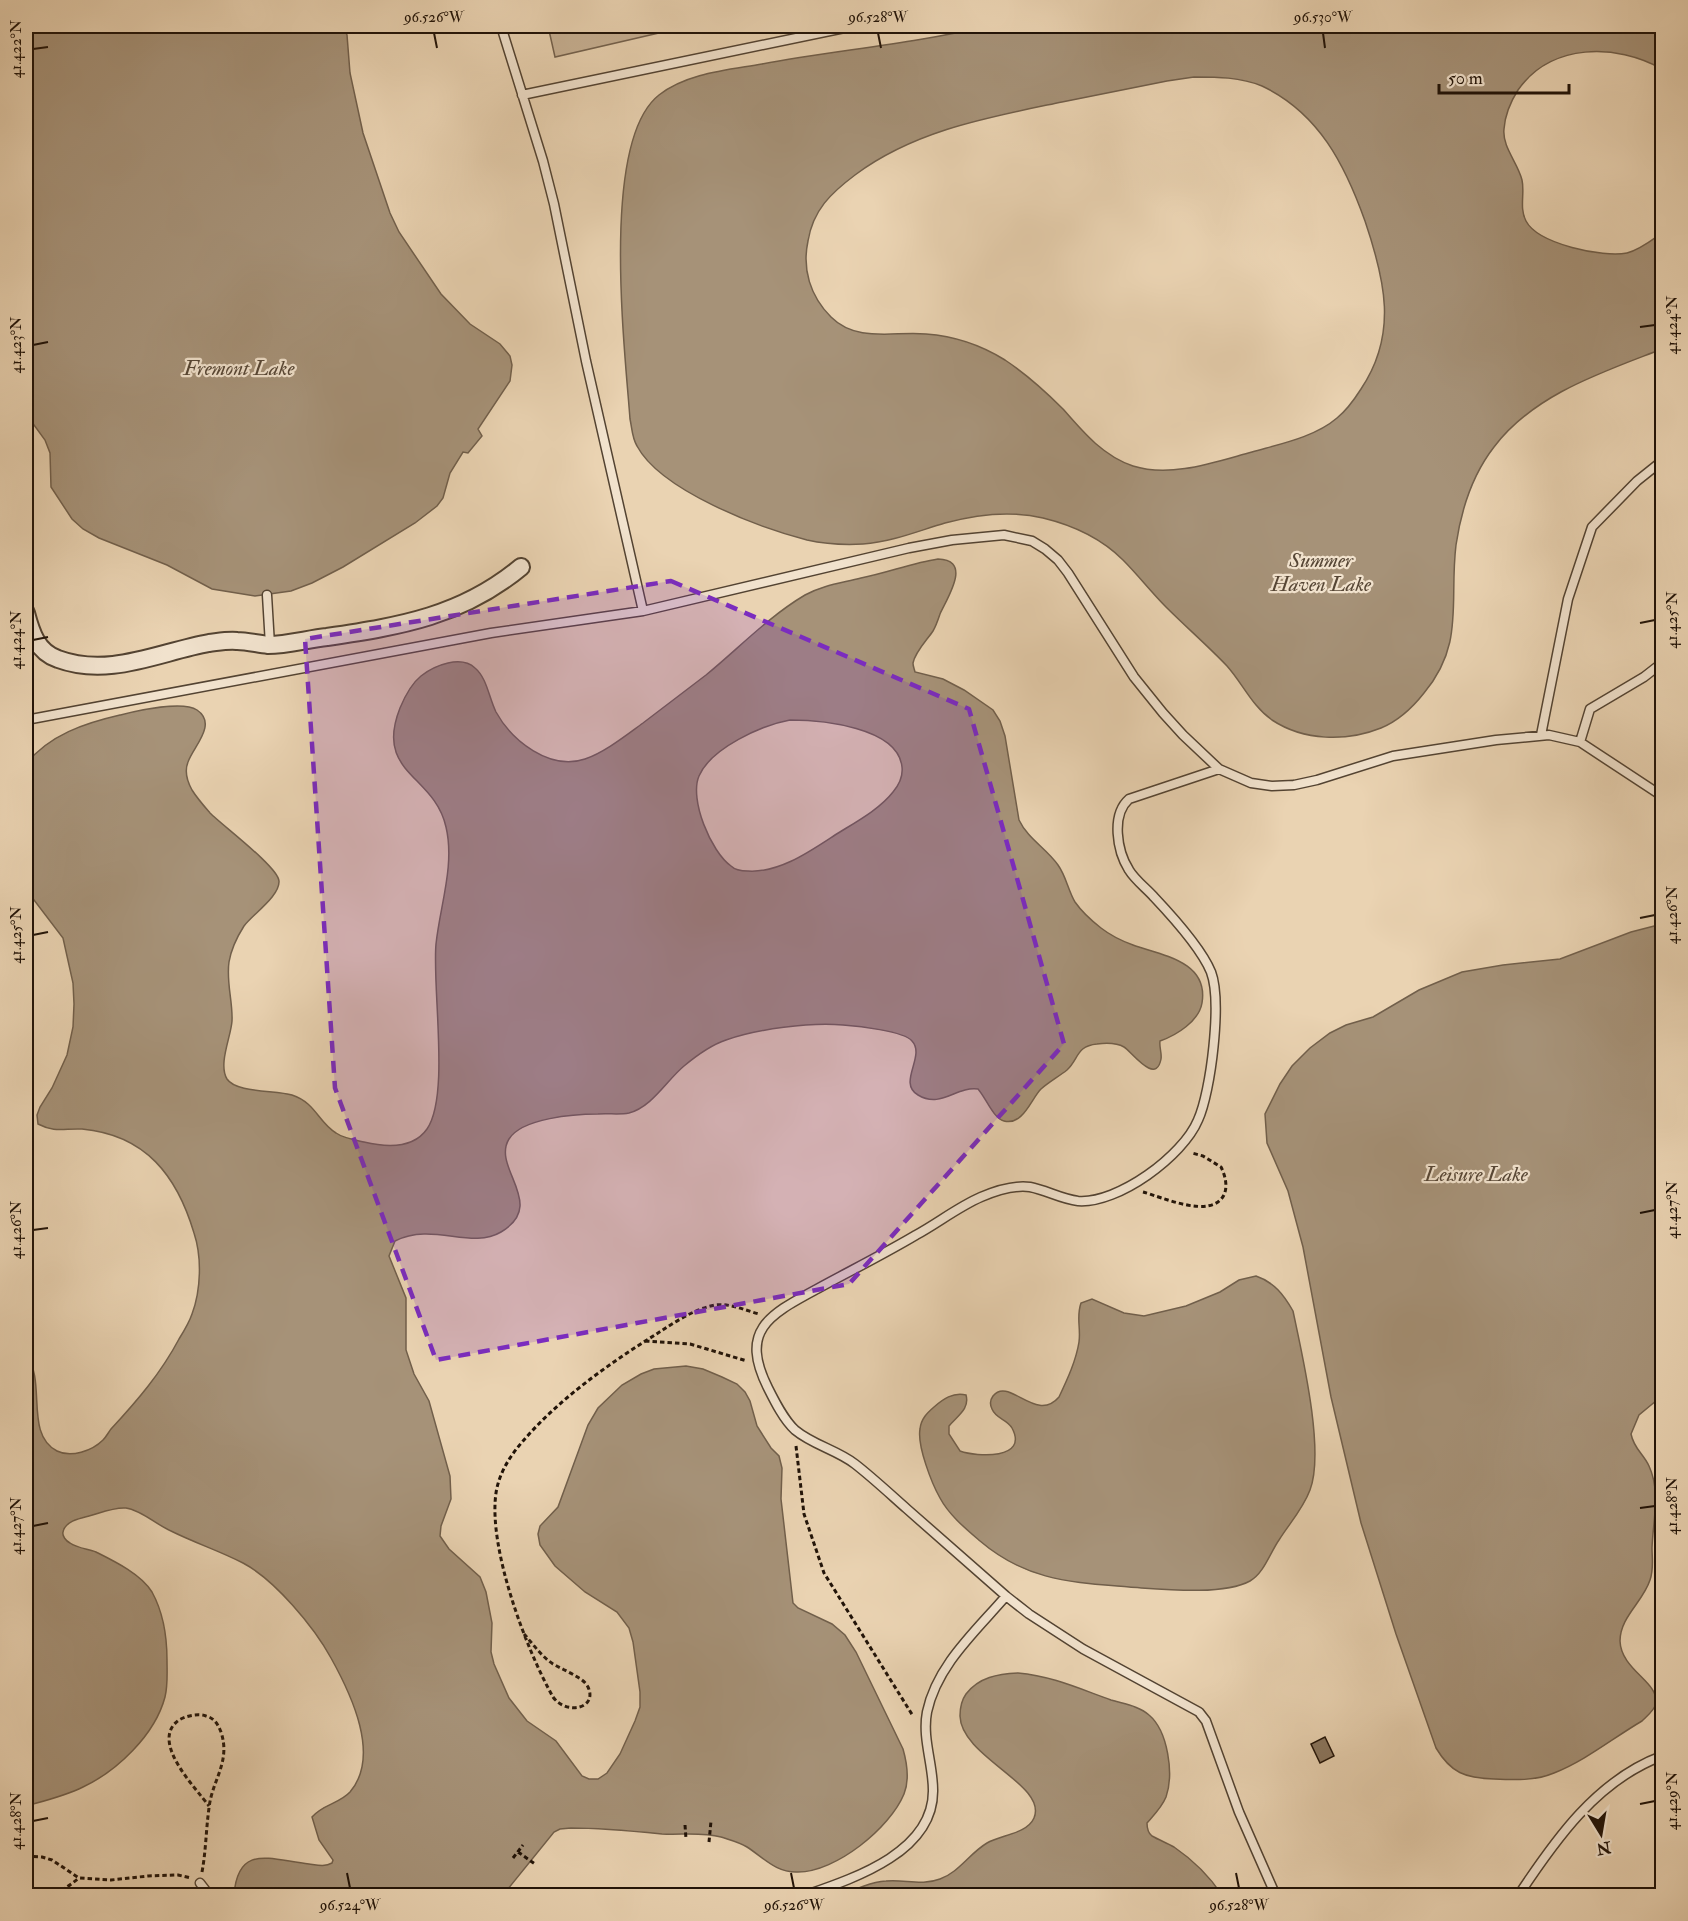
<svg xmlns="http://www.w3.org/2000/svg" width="1688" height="1921" viewBox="0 0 1688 1921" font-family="'IM FELL Double Pica',serif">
  <rect width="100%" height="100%" fill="#ead3b2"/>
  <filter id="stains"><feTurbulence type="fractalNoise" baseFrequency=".00333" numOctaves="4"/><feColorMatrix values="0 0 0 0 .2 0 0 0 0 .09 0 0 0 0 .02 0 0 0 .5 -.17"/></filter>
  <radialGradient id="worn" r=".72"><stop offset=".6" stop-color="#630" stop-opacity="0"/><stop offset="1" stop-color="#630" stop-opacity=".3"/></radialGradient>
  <path fill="#c8b295" stroke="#74624e" stroke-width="1.5" d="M548,26H689L555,57Z"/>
  <path fill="#a69278" stroke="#715f4b" stroke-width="1.5" fill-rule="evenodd" d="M26,26H342L347,35L350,73L363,133L390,213L399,232L441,294L470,324L500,344L510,356L512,365L510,381L478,429L482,436L468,453L463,452L450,473L443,498L437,506L415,523L343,567L312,583L291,591L255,596L212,589L167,565L99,538L83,529L72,519L51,487L50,453L45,440L26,414Z
    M987,26H1662V69C1616,43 1551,43 1518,90C1511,101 1505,115 1504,129C1502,147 1518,163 1522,180C1525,193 1519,208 1526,221C1538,244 1603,258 1627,253C1640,250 1652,240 1662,233V349C1603,372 1534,394 1494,447C1473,474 1461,511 1456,545C1449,602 1465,644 1424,693C1413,707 1398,721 1381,728C1346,742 1304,741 1272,720C1252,706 1243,684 1227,666C1208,646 1186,627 1166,607C1151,592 1138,575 1123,560C1102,539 1072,525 1043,518C1010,510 978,514 945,523C918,531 892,542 863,544C845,545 825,544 807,540C760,528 661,491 637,446C632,438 632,428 630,419C625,350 600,141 659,95C687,73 728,70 762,64C837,50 913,44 987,26ZM1194,77C1217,77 1240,77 1262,86C1319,113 1345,165 1365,221C1385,280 1398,334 1361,389C1354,400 1347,410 1337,418C1315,437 1280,444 1252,452C1215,462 1171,478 1133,466C1103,456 1083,432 1063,409C1045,391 1026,374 1005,360C981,345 953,336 926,334C894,331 857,343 831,317C810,296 802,269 808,241C813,210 831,193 855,175C915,130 990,117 1062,102C1097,95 1132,88 1167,81Z
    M938,559C973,560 947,598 940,614C938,620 936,626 933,631C927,640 915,652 913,663C913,666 914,668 915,672L943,679L964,690L993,710L1000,721L1005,736L1019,820C1028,839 1046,848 1058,865C1066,876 1068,890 1075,902C1082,912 1092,921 1101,928C1110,935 1122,941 1133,945C1161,955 1209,961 1202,1003C1199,1021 1177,1035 1160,1041C1159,1047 1162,1053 1161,1059C1156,1086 1131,1051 1124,1047C1117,1043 1105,1043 1097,1044C1076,1046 1079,1059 1067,1070C1058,1077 1049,1082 1041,1089C1031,1099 1023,1126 1004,1121C993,1118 986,1098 978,1089C956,1086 941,1109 918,1095C897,1083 926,1056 912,1041C904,1031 857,1026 843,1025C810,1022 757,1029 726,1040C711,1045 696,1056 684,1066C667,1080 652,1107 629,1113C619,1115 608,1113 598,1114C575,1114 522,1118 509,1139C491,1168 548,1204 501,1232C471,1250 433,1222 395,1241L389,1256L406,1298V1350L414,1374L429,1401L450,1476L451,1499L441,1526L440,1536L449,1549L480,1577L486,1592L492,1623L491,1652L494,1664L509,1698L527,1721L556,1741L582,1776L589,1779H598L607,1773L620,1754L635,1721L640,1707V1692L633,1642L629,1628L617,1612L585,1592L555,1566L540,1545L538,1534L540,1526L558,1507L588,1425L598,1408L622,1385L641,1374L654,1369L686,1366L703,1369L722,1377L737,1384L745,1392L750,1401L757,1426L771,1448L779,1456L782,1468L781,1499L793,1603L798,1608L832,1624L845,1635L856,1652L903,1749C907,1763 910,1779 904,1794C890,1828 836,1872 798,1872C776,1873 764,1858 747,1847C739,1842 730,1840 721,1837C702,1832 682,1835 662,1834C632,1831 602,1828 571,1828L560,1829L554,1832L503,1895H234C238,1843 271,1860 309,1864C317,1865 325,1867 332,1863L333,1860L319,1840L312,1817C323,1804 339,1804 350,1792C381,1756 351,1694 331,1658C314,1627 275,1580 243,1563C220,1551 195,1543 171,1531C157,1525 141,1510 126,1508C114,1507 100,1513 89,1516C81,1518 65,1521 63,1532C62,1536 66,1541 70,1543C77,1548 88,1549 96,1552C114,1561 141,1574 152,1592C163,1612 167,1637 167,1660C167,1672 168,1685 165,1697C155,1735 117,1771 83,1787C65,1796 44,1801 26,1806V1355C47,1381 24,1434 57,1451C71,1458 92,1451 103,1440C106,1437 108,1433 111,1429C137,1401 161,1373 179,1339C184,1331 189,1323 192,1314C201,1290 202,1257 194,1233C177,1176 146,1135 82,1129C65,1128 55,1133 38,1124L37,1115L40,1107L52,1088L67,1055L73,1027L74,1004L73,983L63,938L31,896L26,892V764C49,735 85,723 120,715C137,711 182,700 197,710C218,724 193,747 188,762C184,772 187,781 192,790C197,798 204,806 210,813C223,826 278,867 279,881C280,896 253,914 244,926C237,937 231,950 229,962C226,982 233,1002 232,1021C231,1037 218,1064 227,1079C236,1093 276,1090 292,1095C316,1103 318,1122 336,1133C343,1138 355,1140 364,1142C385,1147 413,1149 427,1129C450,1096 432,988 436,944C440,906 455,865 446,827C434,774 374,774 400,708C405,696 411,684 421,676C435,665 461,655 475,668C487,678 489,698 496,712C512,741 550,771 585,759C605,752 625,736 643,723C664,707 685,691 706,675C739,648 768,617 805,595C823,585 842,583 861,578C887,573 912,563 938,559ZM790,720C821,720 898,727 902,767C903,776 899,785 893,792C879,810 854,823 835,835C809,852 779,873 748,871C742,871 735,870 731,866C711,852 689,799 699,776C711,748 762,725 790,720Z
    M1662,924V1396L1639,1415L1631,1434C1634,1449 1643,1453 1649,1466C1661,1492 1653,1520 1652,1548C1652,1558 1654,1569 1650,1580C1643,1602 1620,1617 1620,1641C1621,1670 1659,1682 1656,1703C1655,1710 1647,1716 1642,1721C1613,1738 1585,1761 1554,1773C1535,1781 1514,1780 1494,1779C1465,1778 1451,1773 1436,1748L1396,1634L1361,1523L1331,1397L1303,1247L1288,1191L1267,1143L1265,1114L1280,1084L1292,1066L1310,1048L1330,1033L1346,1025L1373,1017L1419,990L1462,972L1503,965L1560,959L1631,932Z
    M1256,1276C1274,1282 1284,1295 1293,1311C1302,1354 1325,1451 1310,1490C1303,1509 1289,1524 1279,1540C1270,1553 1264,1573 1250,1581C1223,1596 1160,1589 1129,1587C1071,1582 1027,1581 980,1541C966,1529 949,1515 940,1498C932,1484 917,1446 920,1429C921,1419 927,1413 934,1407C943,1399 953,1392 966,1395C970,1409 957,1416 949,1426V1434L960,1451C977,1457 1029,1460 1012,1428C1007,1419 996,1419 992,1409C990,1405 990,1400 993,1396C1009,1376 1036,1424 1059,1397C1067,1380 1076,1361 1079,1342C1081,1328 1076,1317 1081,1303L1092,1299L1124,1313L1144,1316L1186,1306L1220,1292L1239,1280Z
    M1018,1673C1052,1676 1080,1689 1111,1700C1124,1704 1139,1706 1149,1715C1168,1731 1174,1774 1166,1797C1162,1807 1154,1815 1147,1823C1147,1828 1148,1833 1152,1836C1159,1840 1167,1843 1174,1847C1193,1860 1210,1877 1222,1895H843C856,1889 871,1882 886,1881C904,1879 922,1886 940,1879C958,1873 970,1853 987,1843C1000,1835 1027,1834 1034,1818C1048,1785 961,1757 960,1716C960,1708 961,1701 966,1694C979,1677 998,1674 1018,1673Z"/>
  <path fill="#8a7760" stroke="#211308" stroke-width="1.5" d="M1325,1737L1334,1756L1320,1763L1311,1744Z"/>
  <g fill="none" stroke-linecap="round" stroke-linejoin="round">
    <defs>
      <path id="lane" d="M501,26L543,161L554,204L586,361L643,611
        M522,95L854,26
        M267,595L270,645
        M26,720L491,633L643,611L909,548L952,540L1004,535L1032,541L1045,549L1058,560L1068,573L1134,677L1163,713L1183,735L1219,769L1251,783L1272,786L1294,785L1317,780L1393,756L1496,740L1549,735L1580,742L1662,796
        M1541,735L1568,599L1592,527L1637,481L1662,461
        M1580,742L1590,709L1644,677L1662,663
        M1219,769L1129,799C1111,815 1117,851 1129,870C1135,880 1146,888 1154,897C1171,915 1202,950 1211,972C1222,1001 1211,1092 1198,1120C1183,1156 1118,1204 1078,1201C1061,1199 1046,1190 1030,1187C1015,1185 995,1191 981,1197C958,1207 938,1223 916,1235C884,1254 850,1271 817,1289C769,1315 739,1330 768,1388C775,1402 784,1420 795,1430C813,1445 837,1450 855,1464C873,1478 890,1494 907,1509C940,1538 973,1567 1006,1596L1029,1614L1083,1649L1199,1712L1206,1721L1239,1812L1276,1896
        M200,1883L210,1896
        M803,1896C852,1879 934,1853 933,1790C933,1764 922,1738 927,1712C937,1665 976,1631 1006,1596
        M1518,1896C1555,1840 1597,1780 1662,1756"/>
      <path id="street" d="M26,613C31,632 37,652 58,659C109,678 159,652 209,643C218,642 228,640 237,641C247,641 258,644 268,645C287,645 308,639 327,637C401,626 462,616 521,567"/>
    </defs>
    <use href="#lane" stroke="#534332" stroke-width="11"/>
    <use href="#street" stroke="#534332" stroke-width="20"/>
    <path stroke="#211308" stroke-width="3" stroke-dasharray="4.5 3" stroke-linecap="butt" d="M1143,1192C1162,1197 1211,1220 1224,1195C1228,1186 1225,1175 1221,1167L1203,1156L1192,1153
      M645,1341L690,1344L747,1361
      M796,1446L804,1514L824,1573L913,1716
      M524,1634C533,1644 541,1656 553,1664C560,1668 567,1671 574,1675C579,1678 585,1681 588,1687C598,1708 567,1716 553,1697C526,1649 488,1548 496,1493C499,1473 510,1456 523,1441C560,1398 610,1363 658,1333C675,1322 694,1309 715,1305C730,1303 744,1310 759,1314
      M685,1825L686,1839
      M709,1842L711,1821
      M518,1852L535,1864
      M26,1856L42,1857L52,1860L79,1878L111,1880L148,1876L178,1875L191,1878
      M513,1858L523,1845
      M202,1872C206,1851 206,1829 209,1808C212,1780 231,1762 221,1732C218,1724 214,1718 206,1716C198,1713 186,1716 179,1720C149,1741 195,1787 209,1806
      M26,1886C47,1901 60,1893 79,1878"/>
    <use href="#lane" stroke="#f1e2cd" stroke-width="8"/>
    <use href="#street" stroke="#f1e2cd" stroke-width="16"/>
  </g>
  <path fill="#7b2cbf" fill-opacity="0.2" stroke="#7b2cbf" stroke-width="4.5" stroke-dasharray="12 8" stroke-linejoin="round" d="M671,581L969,709L1064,1044L849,1284L436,1360L335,1088L305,639Z"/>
  <path fill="none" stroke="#211308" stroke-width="2" d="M434,33L437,48M878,33L881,48M1323,33L1325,48M33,49L48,47M1640,327L1655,325M33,345L48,342M1640,623L1655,620M33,640L48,637M1640,918L1655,915M33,935L48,932M1640,1213L1655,1210M33,1230L48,1228M1640,1508L1655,1506M33,1526L48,1523M1640,1804L1655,1801M33,1821L48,1818M347,1873L350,1888M791,1873L794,1888M1236,1873L1239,1888"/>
  <g text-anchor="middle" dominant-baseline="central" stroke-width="4.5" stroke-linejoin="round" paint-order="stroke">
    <g font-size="21" font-style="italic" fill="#564635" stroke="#f1e2cd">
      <text x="239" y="368">Fremont Lake</text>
      <text x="1321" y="560">Summer<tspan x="1321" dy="24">Haven Lake</tspan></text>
      <text x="1476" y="1174">Leisure Lake</text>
    </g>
  </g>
  <rect width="1688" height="1921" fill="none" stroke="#ead3b2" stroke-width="66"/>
  <g transform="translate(1601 1834) rotate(169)" stroke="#f1e2cd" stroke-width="4.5" paint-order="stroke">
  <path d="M0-4.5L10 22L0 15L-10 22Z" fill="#211308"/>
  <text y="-9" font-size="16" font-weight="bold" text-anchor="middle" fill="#211308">N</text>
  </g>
  <path d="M1439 84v9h130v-9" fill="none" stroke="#211308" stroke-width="3"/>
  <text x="1448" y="84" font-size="18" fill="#211308" stroke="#f1e2cd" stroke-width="4.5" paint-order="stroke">50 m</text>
  <rect x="33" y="33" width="1622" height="1855" fill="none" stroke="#211308" stroke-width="2"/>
  <g font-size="15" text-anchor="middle" fill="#211308">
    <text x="434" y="22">96.526°W</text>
    <text x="878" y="22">96.528°W</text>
    <text x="1323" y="22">96.530°W</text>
    <text transform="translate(16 49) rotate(-90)" y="5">41.422°N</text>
    <text transform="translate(1672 325) rotate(-90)" y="5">41.424°N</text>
    <text transform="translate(16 345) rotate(-90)" y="5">41.423°N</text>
    <text transform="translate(1672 620) rotate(-90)" y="5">41.425°N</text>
    <text transform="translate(16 640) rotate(-90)" y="5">41.424°N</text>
    <text transform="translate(1672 915) rotate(-90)" y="5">41.426°N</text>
    <text transform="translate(16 935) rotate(-90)" y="5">41.425°N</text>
    <text transform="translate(1672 1210) rotate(-90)" y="5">41.427°N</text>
    <text transform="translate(16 1230) rotate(-90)" y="5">41.426°N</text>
    <text transform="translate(1672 1506) rotate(-90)" y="5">41.428°N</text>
    <text transform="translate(16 1526) rotate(-90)" y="5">41.427°N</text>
    <text transform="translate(1672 1801) rotate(-90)" y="5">41.429°N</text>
    <text transform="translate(16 1821) rotate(-90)" y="5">41.428°N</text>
    <text x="350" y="1910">96.524°W</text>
    <text x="794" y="1910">96.526°W</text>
    <text x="1239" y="1910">96.528°W</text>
  </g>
  <rect width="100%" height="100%" filter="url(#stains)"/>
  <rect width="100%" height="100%" fill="url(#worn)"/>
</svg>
